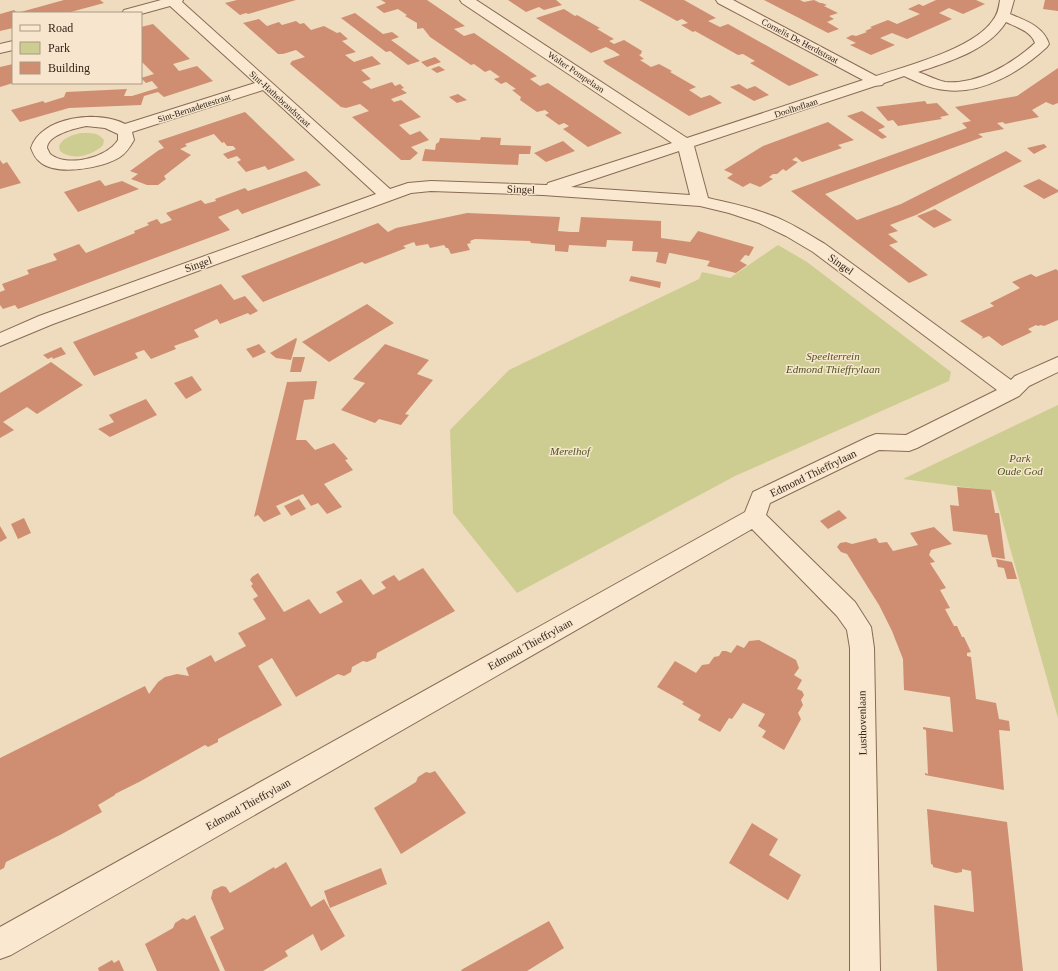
<svg xmlns="http://www.w3.org/2000/svg" width="1058" height="971" viewBox="0 0 1058 971" font-family="'Times New Roman',serif">
  <rect width="100%" height="100%" fill="#efdbbd"/>
  <path fill="#cdcd91" d="M81,133C90,133 98,132 104,140L103,145C93,156 71,161 60,151L59,146C63,137 73,135 81,133Z
    M778,245L807,262L951,372L949,381L735,476L517,593L453,513L450,430L509,370L699,279L702,272L730,278Z
    M1058,405V718L994,491L903,479Z"/>
  <path fill="#cf8e71" d="M64,0H100L104,3L67,13H17Z
    M237,0H296L248,14L246,13L240,15L225,3Z
    M381,0H427L465,26L454,29L464,36L474,33L537,76L530,79L540,86L548,83L622,133L588,147L563,129L569,126L564,123L559,125L545,115L549,113L545,110L537,112L520,100L521,97L512,90L516,89L506,82L501,84L494,79L500,77L490,70L485,72L474,64L471,65L430,37L423,28L417,29V23L405,16L407,15L398,9L384,13L376,7L386,3Z
    M508,0H556L562,5L544,10L539,7L526,12Z
    M639,0H684L716,18L708,21L720,27L728,24L819,75L789,86L750,63L755,61L743,54L738,55L695,31L693,32L681,25L688,23L682,19L677,21Z
    M764,0H800L804,2L814,0L820,3H822L827,5L824,6L838,13L829,16L834,19L827,22L839,29L828,33Z
    M936,0H976L985,4L963,14L949,8L939,13L952,19L907,39L892,33L880,38L895,45L871,55L850,45L856,43L846,38L852,35L856,36L867,32L865,31L872,28L870,27L888,20L897,24L920,14L908,9L919,4L923,6Z
    M1045,0H1058V11L1043,9Z
    M564,9L575,16L577,15L600,28L597,29L614,39L609,41L614,44L624,40L642,51L641,54L639,55L644,59L640,60L651,67L659,64L672,71L670,72L696,87L689,90L701,98L710,95L722,103L689,116L606,64L603,61L620,55L614,51L606,47L591,53L536,18Z
    M14,10L17,13H13V28L0,31V14Z
    M355,13L383,34L392,32L399,37L391,40L420,61L408,65L390,51L386,52L341,18Z
    M259,19L267,26L279,22L282,25L296,21L300,24L304,23L311,30L324,26L337,33L340,32L348,39L342,41L356,52L345,55L354,62L372,56L381,64L361,70L371,79L362,82L371,89L392,82L395,86L400,84L404,88L401,89L407,93L391,99L394,102L401,100L421,117L399,125L410,135L420,131L429,140L411,147L418,153L410,160H401L352,117L369,111L360,104L346,108L341,107L290,64L292,61L305,57L296,50L283,54H278L243,23Z
    M153,24L190,59L173,64L179,71L197,66L213,81L164,97L158,92L144,96L141,105L69,108L20,122L11,110L43,101L45,103L64,97L66,92L127,89L124,96H132L158,88L152,81L146,83L141,78L154,74L141,61V27Z
    M435,57L441,62L427,67L421,62Z
    M13,64V83L0,87V67Z
    M439,66L445,70L437,73L431,69Z
    M1058,68V103L1053,105L1046,102L1032,110L1039,117L1005,124L1003,122L997,123L1004,129L978,134L983,137L825,194L857,220L901,204L1006,151L1022,161L916,215L890,225L898,231L888,234L898,242L889,245L928,275L909,283L791,191L967,128L962,123L971,121L955,107L1017,96Z
    M739,84L747,89L755,86L769,95L754,101L730,87Z
    M458,94L467,100L457,103L449,97Z
    M925,101L927,104L937,103L949,115L940,117L942,119L898,126L893,120L888,121L876,107Z
    M862,111L883,125L885,127L878,130L887,137L882,139L847,116Z
    M245,112L295,160L268,170L265,166L246,172L237,162L241,160L237,156L228,159L223,154L236,149L233,146H227L224,142L222,143L214,134L185,144L187,146L180,149L191,155L164,176L166,179L158,185H147L131,179L138,174L130,171L159,150L164,148L158,141Z
    M828,122L854,140L838,145L842,148L802,162L796,157L792,160L798,162L786,171L783,169L777,174H773L769,177L773,179L760,187L750,183L743,187L727,178L733,174L724,170L763,146Z
    M481,137L501,138L500,145L531,146L530,154H519L518,165L422,161L425,149L435,150L436,144L439,142L440,138L480,140Z
    M563,141L575,151L546,162L534,153Z
    M1044,144L1047,147L1034,154L1027,148Z
    M0,160L3,164L7,162L21,183L0,189Z
    M306,171L321,185L242,214L238,209L218,217L230,230L18,309L15,305L3,309L0,305V292L5,290L2,284L29,274L27,270L57,260L53,254L79,244L86,253L135,233L134,231L149,225L147,223L157,219L161,224L172,220L166,213L201,200L205,204L216,201L215,199L245,188L248,191Z
    M1039,179L1058,190V192L1044,199L1023,186Z
    M100,180L105,186L122,181L139,189L78,212L64,192Z
    M935,209L952,220L934,228L917,216Z
    M467,213L560,217L558,231L570,232H579L581,217L661,221V238L690,242L698,231L754,247L749,256L745,255L740,261L747,265L736,273L707,266L710,261L670,253H669L666,264L656,262L658,252L632,251L633,241L607,240L606,247L569,245L568,252L555,251V245L531,243L530,241L475,239L470,241L471,243L467,244L470,250L451,254L448,248H446L444,245L430,248L428,244L416,246L414,242L403,246L406,248L365,264L362,262L263,302L241,276L378,223L388,232L396,228Z
    M1056,269L1058,271V320L1044,326L1041,325L1038,326L1036,325L1028,329L1032,332L1002,346L989,336L981,339L983,337L960,321L994,306L990,303L1020,288L1012,282L1031,274L1036,277Z
    M631,276L661,282L660,288L629,281Z
    M221,284L234,300L245,296L258,311L250,315L248,313L220,324L217,319L194,330L199,337L174,346L176,349L151,359L144,350L135,353L138,358L94,376L73,342Z
    M367,304L394,323L329,362L302,342Z
    M296,338L297,339L291,360L276,358L270,353Z
    M259,344L266,352L253,358L246,349Z
    M385,344L429,360L417,374L433,380L405,414L409,415L401,425L379,419L375,423L341,410L365,383L353,379Z
    M61,347L66,354L53,359L52,357L48,359L43,355Z
    M293,357H305L301,372H290Z
    M51,362L83,385L37,414L27,407L3,422L14,430L0,438V393Z
    M192,376L202,390L186,399L174,383Z
    M317,381L314,399L304,400L296,440H306L315,450L334,443L348,459L345,460L353,470L324,484L342,507L327,514L318,503L311,506L303,494L276,506L281,514L264,522L258,515L254,517L287,382Z
    M146,399L157,415L110,437L98,429L114,422L109,415Z
    M957,487L991,490L995,513H999L1005,559L992,557L987,535L953,531L950,505L959,506Z
    M299,499L306,509L291,516L284,506Z
    M839,510L847,518L828,529L820,521Z
    M24,518L31,533L18,539L11,524Z
    M0,526L7,538L0,542Z
    M934,527L952,544L931,550L929,555L935,562L930,563L946,588L940,590L950,608L945,609L954,626H957L962,637H964L971,652L967,653V656L971,657L976,699L996,703L999,719L1009,721L1010,731L999,730L1004,790L925,775V773L928,774L926,730L923,729V727L953,732L950,697L904,690L903,659L892,631L879,605L847,554L841,552L837,547L840,543L846,542L852,544L876,538L879,543L887,542L893,551L918,545L910,533Z
    M996,559L1012,562L1017,579H1007L1004,568L998,567Z
    M423,568L455,611L377,653L376,658L367,662L363,661L352,667L351,672L344,676L338,674L296,697L272,658L258,666L282,705L218,739V742L208,747L205,745L139,782L115,794V795L98,805L102,812L60,835L6,862L4,868L0,870V758L145,686L149,694L158,682L165,677L177,674L189,676L186,668L211,655L215,662L246,646L238,633L266,619L253,599L258,596L251,586L253,584L250,580L252,577L258,573L284,612L309,599L320,614L343,602L336,592L361,579L373,595L386,588L381,582L394,575L399,581Z
    M759,640L796,660L799,668L794,675L802,680L797,689L802,691L804,695L801,700L803,705L798,713L801,719L784,750L762,737L766,731L758,726L765,714L743,703L732,719L729,718L720,732L698,720L701,715L682,704L684,702L657,687L675,661L696,673L702,665L709,664L714,657L719,656L722,651H726L731,653L737,645L744,648L749,641Z
    M435,771L466,813L401,854L374,808L416,782L418,777L426,772L430,773Z
    M927,809L1007,822L1023,971H937L934,905L974,912L973,895L971,871L962,869V872L956,873L933,867V865L931,864Z
    M752,823L778,839L769,855L801,875L788,900L729,863Z
    M286,862L311,907L324,899L345,936L321,951L313,934L285,951L288,956L263,971H225L210,937L224,929L211,898L213,890L222,886L226,887L230,893L274,867L275,869Z
    M381,868L387,884L330,908L324,891Z
    M195,915L220,971H157L145,944L173,928L175,923L183,918L187,920Z
    M549,921L564,948L527,971H462L461,970Z
    M112,960L114,963L119,960L124,971H99L98,968Z"/>
  <g fill="none" stroke-linecap="round" stroke-linejoin="round">
    <defs>
      <path id="minor" d="M161,0H183L182,2L390,189L408,183L431,181L547,185L548,183L672,143L462,3L460,0H476L687,138L863,80L718,3L716,0H733L876,76C907,66 975,48 993,20C998,14 999,7 1000,0H1014L1010,14C1026,21 1043,26 1049,44L1047,47C1021,71 982,95 945,90C931,89 917,82 904,76L884,83L882,85L875,86L694,146L708,198C729,203 750,207 770,215C790,222 808,234 825,244L1011,380L1015,376L1058,357V372L1029,386L1019,396L917,448L909,451L879,450L770,503L766,515L855,602L871,627L874,648L880,971H850V648L847,630L837,616L752,529L11,955L0,959V927L745,512L753,492L868,437L876,434L906,435L997,390L813,252L786,236L759,223L729,213L700,206L543,195L431,191L411,193L53,324L0,346V333L39,316L376,194L263,90L132,132L134,140C130,147 126,153 120,157C103,168 55,177 39,161C35,158 33,153 31,148C41,116 99,110 125,124L255,83L170,6L141,14L122,13L124,10ZM1006,22C1016,27 1031,31 1035,43C1012,64 977,85 945,82C936,80 927,75 918,72C948,62 989,50 1006,22ZM86,126L105,128L118,134V140C107,158 67,168 50,154C49,152 48,150 47,148C47,135 76,128 86,126ZM679,151L690,195L571,187Z
        M13,41V50L0,53V44Z"/>
    </defs>
    <use href="#minor" stroke="#886b56" stroke-width="2"/>
    <use href="#minor" fill="#fae9d0" fill-rule="evenodd"/>
  </g>
  <g text-anchor="middle" dominant-baseline="central" stroke-width="3" stroke-linejoin="round" paint-order="stroke">
    <g font-size="9" fill="#36251b" stroke="#f7e6cd">
      <text transform="translate(800 41) rotate(28)">Cornelis De Herdtstraat</text>
      <text transform="translate(576 72) rotate(34)">Walter Pompelaan</text>
      <text transform="translate(280 99) rotate(42)">Sint-Hathebrandstraat</text>
      <text transform="translate(194 108) rotate(-18)">Sint-Bernadettestraat</text>
      <text transform="translate(796 108) rotate(-18)">Doolhoflaan</text>
    </g>
    <g font-size="11" fill="#36251b" stroke="#f7e6cd">
      <text transform="translate(521 189) rotate(2)">Singel</text>
      <text transform="translate(198 264) rotate(-20)">Singel</text>
      <text transform="translate(841 264) rotate(35)">Singel</text>
      <text transform="translate(813 473) rotate(-26)">Edmond Thieffrylaan</text>
      <text transform="translate(530 644) rotate(-29)">Edmond Thieffrylaan</text>
      <text transform="translate(862 723) rotate(-91)">Lusthovenlaan</text>
      <text transform="translate(248 804) rotate(-29)">Edmond Thieffrylaan</text>
    </g>
    <g font-size="11" font-style="italic" fill="#4c5421" stroke="#f7e6cd">
      <text x="833" y="356">Speelterrein<tspan x="833" dy="13">Edmond Thieffrylaan</tspan></text>
      <text x="570" y="451">Merelhof</text>
      <text x="1020" y="458">Park<tspan x="1020" dy="13">Oude God</tspan></text>
    </g>
  </g>
  <rect x="12" y="12" width="130" height="72" fill="#f7e6cd" stroke="#aa9986"/>
  <rect x="20" y="25" width="20" height="6" fill="#fae9d0" stroke="#aa9986"/>
  <text x="48" y="32" font-size="12" fill="#36251b">Road</text>
  <rect x="20" y="42" width="20" height="12" fill="#cdcd91" stroke="#aa9986"/>
  <text x="48" y="52" font-size="12" fill="#36251b">Park</text>
  <rect x="20" y="62" width="20" height="12" fill="#cf8e71" stroke="#aa9986"/>
  <text x="48" y="72" font-size="12" fill="#36251b">Building</text>
</svg>
